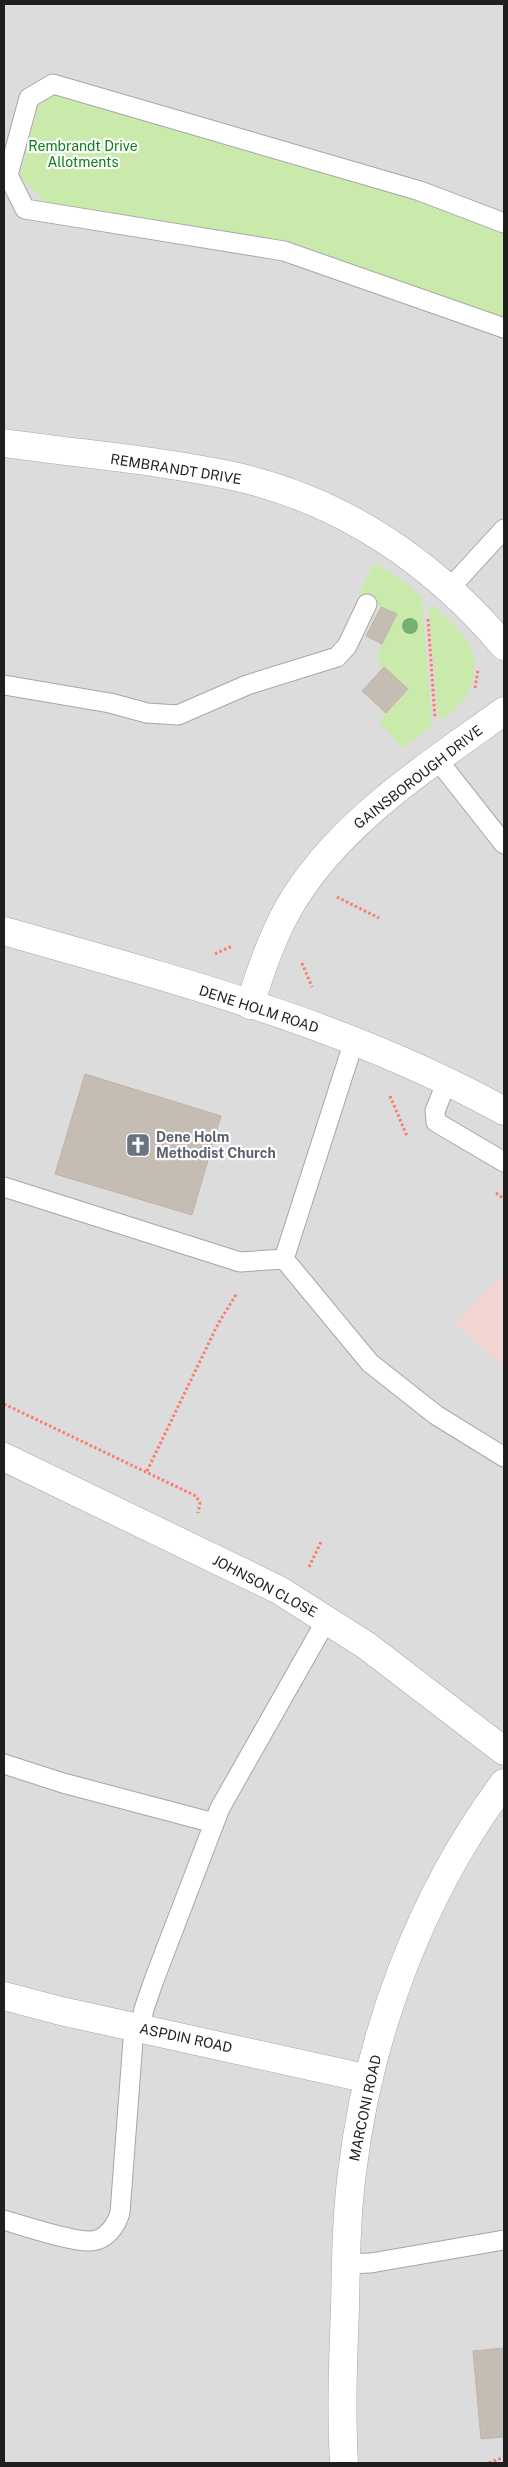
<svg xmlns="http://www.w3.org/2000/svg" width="508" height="2467" viewBox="0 0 508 2467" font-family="'Public Sans',sans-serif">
  <rect width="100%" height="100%" fill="#f0ece5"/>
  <path fill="#dddcdc" d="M4,4H504V2463H4Z"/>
  <path fill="#f1d6d4" d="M504,1273V1367L455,1323Z"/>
  <path fill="#c9eaab" d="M58,92L418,196L504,233V318L291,243L45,202L20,176L38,106Z
    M374,563L403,581L422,598L432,725L403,748L379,722L408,690L378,664L380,645L396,615L358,595Z
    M432,604C443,615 458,627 467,641C485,671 468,705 440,720L438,717L429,611Z"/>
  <path fill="#c5bcb4" stroke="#c2b3a7" d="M381,607L397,614L382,644L366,636Z
    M384,667L408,689L386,713L362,691Z
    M85,1074L221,1116L192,1215L55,1174Z
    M504,2348V2437L481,2439L473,2351Z"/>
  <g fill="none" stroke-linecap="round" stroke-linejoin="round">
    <defs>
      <path id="lane" d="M504,223L420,191L53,84L29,98L8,175L25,209L284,251L504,328
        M449,589L504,529
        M4,685L110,703L147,713L178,715L247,685L337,657L347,646L367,604
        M437,759L504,844
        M447,1081L435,1111L436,1122L504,1162
        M4,1187L240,1262L284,1259L354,1041
        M284,1259L370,1363L436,1415L504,1457
        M4,1764L63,1783L214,1823
        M140,2028L144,2009L154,1980L220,1808L327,1619
        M4,2220C24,2226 72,2242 91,2241C106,2240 116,2226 120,2213L134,2027
        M346,2264L371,2263L504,2240"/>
      <path id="street" d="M4,443C80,454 158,460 233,476C342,500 433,562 504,646
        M4,931C173,979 349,1025 504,1111
        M250,1005C260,972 271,939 288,909C337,823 426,768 504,711
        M4,1457L279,1590L367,1646L504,1751
        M4,1996L61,2011L369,2079
        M344,2463C341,2412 343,2360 345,2308C346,2263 346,2218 352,2173C368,2035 421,1894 504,1783"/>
    </defs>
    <use href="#lane" stroke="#a6a6a6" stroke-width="21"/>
    <use href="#street" stroke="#a6a6a6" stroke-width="29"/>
    <path stroke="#fb7c6c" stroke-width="3" stroke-dasharray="2.5 2.5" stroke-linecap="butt" d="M428,619L435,718
      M475,688L478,670
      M337,897L379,918
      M215,954L232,946
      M302,963L312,987
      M390,1096L407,1136
      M496,1193L504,1199
      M4,1404L196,1496L200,1503L198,1513
      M147,1471L218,1324L237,1293
      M309,1567L321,1542
      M489,2463L504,2457"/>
    <use href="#lane" stroke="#fff" stroke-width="19"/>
    <use href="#street" stroke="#fff" stroke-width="28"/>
  </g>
  <circle fill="#72b073" cx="410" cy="626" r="8"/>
  <defs>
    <symbol id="church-square" viewBox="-11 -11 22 22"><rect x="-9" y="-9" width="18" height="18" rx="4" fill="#6b7280" stroke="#fff"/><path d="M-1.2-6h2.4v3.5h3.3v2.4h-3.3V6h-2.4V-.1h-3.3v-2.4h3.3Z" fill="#fff"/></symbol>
  </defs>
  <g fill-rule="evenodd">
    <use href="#church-square" x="124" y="1131" width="28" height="28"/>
  </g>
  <g text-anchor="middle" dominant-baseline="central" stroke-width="4.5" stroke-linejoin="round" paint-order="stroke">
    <g font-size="14" fill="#0b7f16" stroke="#fff">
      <text x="83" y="146">Rembrandt Drive<tspan x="83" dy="16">Allotments</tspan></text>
    </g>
    <g font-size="14" fill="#1f1f1f" stroke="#fff">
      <text transform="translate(176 469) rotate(9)">REMBRANDT DRIVE</text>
      <text transform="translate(418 777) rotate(-38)">GAINSBOROUGH DRIVE</text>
      <text transform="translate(259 1009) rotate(18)">DENE HOLM ROAD</text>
      <text transform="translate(265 1586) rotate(28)">JOHNSON CLOSE</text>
      <text transform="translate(186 2038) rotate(12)">ASPDIN ROAD</text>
      <text transform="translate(365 2108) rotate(-78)">MARCONI ROAD</text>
    </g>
    <g font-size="14" font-weight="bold" fill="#5b616d" stroke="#fff" text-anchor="start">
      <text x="156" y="1137">Dene Holm<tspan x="156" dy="16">Methodist Church</tspan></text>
    </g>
  </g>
  <rect width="508" height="2467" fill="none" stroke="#1f1f1f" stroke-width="10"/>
</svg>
